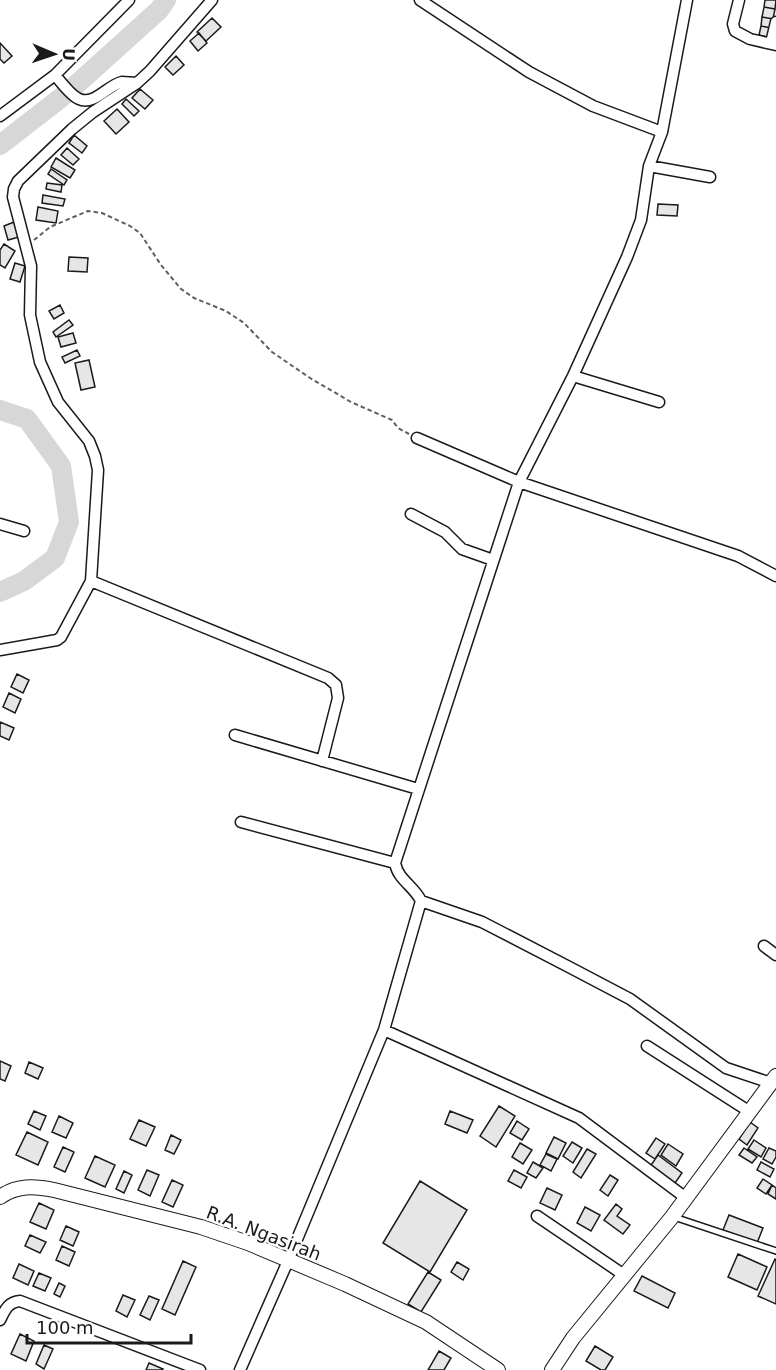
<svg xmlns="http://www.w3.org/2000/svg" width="776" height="1370" viewBox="0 0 776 1370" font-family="'DejaVu Sans',sans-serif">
  <rect width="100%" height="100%" fill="#fff"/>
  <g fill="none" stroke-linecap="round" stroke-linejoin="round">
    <path stroke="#d7d7d7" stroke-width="20" d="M0,145L67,93L159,10L166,0
      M0,410L27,419L61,466L69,522L55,558L24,581L0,592"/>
  </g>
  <path fill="#e6e6e6" stroke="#1a1a1a" stroke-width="1.5" d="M765,0H776L775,9L764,7Z
    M764,7L775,9L773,19L762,17Z
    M762,17L773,19L772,28L761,26Z
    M212,18L221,27L206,41L197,32Z
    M761,26L772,28L770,38L759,35Z
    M199,33L207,43L198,51L190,41Z
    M0,43L12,56L4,63L0,59Z
    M176,56L184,65L173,75L165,67Z
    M140,89L153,100L145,109L132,98Z
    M126,99L139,111L134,116L122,104Z
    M117,109L129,122L116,134L104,121Z
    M74,135L87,146L82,153L69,143Z
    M67,148L79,159L73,165L61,155Z
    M56,158L75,170L70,178L51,167Z
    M51,169L67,180L64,185L48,174Z
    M47,183L62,185L61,192L46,189Z
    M43,195L65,199L63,206L42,203Z
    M658,204L678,205L677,216L657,215Z
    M38,207L58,211L56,223L36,220Z
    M14,222L19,237L8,240L4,226Z
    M4,244L15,251L5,268L0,265V250Z
    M69,257L88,258L87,272L68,271Z
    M15,263L25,266L20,282L10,279Z
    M60,305L64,313L54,319L49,311Z
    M69,320L73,325L56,337L53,332Z
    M73,333L76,343L61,347L58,337Z
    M77,350L80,356L65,363L62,357Z
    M89,360L95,387L81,390L75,363Z
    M17,674L29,680L23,693L11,687Z
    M9,693L21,699L15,713L3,707Z
    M0,722L14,728L9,740L0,736Z
    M0,1061L11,1066L5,1081L0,1079Z
    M29,1062L43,1068L38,1079L25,1073Z
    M499,1106L515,1116L496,1147L480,1136Z
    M34,1111L46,1116L40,1130L28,1124Z
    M450,1111L473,1120L467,1133L445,1124Z
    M59,1116L73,1123L66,1138L52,1132Z
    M139,1120L155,1127L146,1146L130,1139Z
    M517,1121L529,1129L522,1140L510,1133Z
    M750,1122L758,1128L747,1145L739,1139Z
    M27,1132L48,1142L38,1165L16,1155Z
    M171,1135L181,1140L174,1154L165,1150Z
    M554,1137L566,1143L558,1159L546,1153Z
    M656,1138L665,1144L655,1159L646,1153Z
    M754,1140L766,1148L761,1157L748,1149Z
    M572,1142L582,1148L573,1163L563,1156Z
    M520,1143L532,1150L523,1164L512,1157Z
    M668,1144L683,1154L676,1166L661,1155Z
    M63,1147L74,1152L65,1172L54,1167Z
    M744,1148L757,1157L752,1163L739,1155Z
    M769,1148L776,1151V1157L772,1164L763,1159Z
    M587,1149L596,1154L581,1178L573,1172Z
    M546,1154L557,1159L551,1171L540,1165Z
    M658,1155L682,1173L673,1186L649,1168Z
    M95,1156L115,1165L105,1187L85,1178Z
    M533,1162L543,1168L536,1178L527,1173Z
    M761,1162L774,1169L770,1177L757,1170Z
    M147,1170L159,1175L150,1196L138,1190Z
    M514,1170L527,1177L521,1188L508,1181Z
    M124,1171L132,1175L124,1193L116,1189Z
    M610,1175L618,1180L608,1196L600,1190Z
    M763,1179L772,1185L766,1194L757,1188Z
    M172,1180L183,1185L173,1207L162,1202Z
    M420,1181L467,1210L430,1272L383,1243Z
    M772,1185L776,1188V1199L768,1194Z
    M547,1188L562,1195L555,1210L540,1203Z
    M39,1203L54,1210L46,1229L30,1222Z
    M616,1204L622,1209L617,1216L630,1225L623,1234L604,1220Z
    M585,1207L600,1215L591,1231L577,1223Z
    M729,1215L763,1228L757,1243L723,1230Z
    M66,1226L79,1232L73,1246L60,1240Z
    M30,1235L46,1242L40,1253L25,1246Z
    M62,1246L75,1252L69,1266L56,1260Z
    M738,1254L767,1267L757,1290L728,1277Z
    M775,1259L776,1260V1304L758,1296Z
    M183,1261L196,1267L175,1315L162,1309Z
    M457,1262L469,1269L463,1280L451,1272Z
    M19,1264L34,1271L28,1285L13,1278Z
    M428,1272L441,1280L421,1312L408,1304Z
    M39,1273L51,1278L45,1291L33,1286Z
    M642,1276L675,1293L668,1308L634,1291Z
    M59,1283L65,1286L60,1297L54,1294Z
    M123,1295L135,1300L127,1317L116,1311Z
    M149,1296L159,1300L150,1320L140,1315Z
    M20,1334L34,1341L26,1361L11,1354Z
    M44,1345L53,1349L44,1369L36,1364Z
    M595,1346L613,1357L605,1370H601L586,1361Z
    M439,1351L451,1358L444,1370H428Z
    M149,1363L163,1369L162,1370H146Z"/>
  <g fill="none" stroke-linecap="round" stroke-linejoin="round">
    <defs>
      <path id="lane" d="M674,1217L776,1251"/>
      <path id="street" d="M212,0L150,71L137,83L93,112L72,129L18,181L14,189L13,197L31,266L30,315L40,362L58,402L89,441L95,456L98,470L91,581L328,678L336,685L338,698L322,761
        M420,0L529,72L593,106L662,132
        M739,0L733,24L735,31L750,39L776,45
        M771,43L776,22
        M55,75L129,0
        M0,116L55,75C61,82 70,95 79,99C94,106 108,85 122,82C127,82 132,83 137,83
        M649,166L710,177
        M573,376L659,402
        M417,438L519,482L738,556L776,576
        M411,514L445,532L462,549L493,560
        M0,524L24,531
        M0,650L57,640L61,637L91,581
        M235,735L418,789
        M241,822L395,863
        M421,901L482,922L571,968L630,999L726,1068L771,1083
        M764,946L776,955
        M384,1030L579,1118L686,1198
        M647,1046L750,1112
        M537,1216L624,1275
        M0,1320C5,1310 8,1302 20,1301L200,1370
        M240,1370L288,1261L384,1030L421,901C414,886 398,880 395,863L519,482L573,376L627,257L641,220L649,166L662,132L687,0"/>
      <path id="secondary" d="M0,1197C17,1185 34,1186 54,1190L201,1227L248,1243L345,1284L426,1322L498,1370
        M552,1370L573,1338L672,1217L776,1076"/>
    </defs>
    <use href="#lane" stroke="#1a1a1a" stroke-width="8"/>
    <use href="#street" stroke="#1a1a1a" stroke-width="13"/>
    <use href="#secondary" stroke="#1a1a1a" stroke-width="16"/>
    <path stroke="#5f5f5f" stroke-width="2" stroke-dasharray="4.5 3" stroke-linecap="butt" d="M34,240L50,227L88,211L102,213L130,226L140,233L161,265L181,289L194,298L226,311L244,323L272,352L310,378L351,402L392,420L398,428L409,434"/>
    <use href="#lane" stroke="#fff" stroke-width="5"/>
    <use href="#street" stroke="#fff" stroke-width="10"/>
    <use href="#secondary" stroke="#fff" stroke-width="14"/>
  </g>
  <g text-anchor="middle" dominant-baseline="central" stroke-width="4.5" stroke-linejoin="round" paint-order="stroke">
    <g font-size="18" fill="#1a1a1a" stroke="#fff">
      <text transform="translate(264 1233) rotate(21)">R.A. Ngasirah</text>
    </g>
  </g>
  <g transform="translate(54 54) rotate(92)" stroke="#ffffff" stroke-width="4.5" paint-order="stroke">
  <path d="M0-4.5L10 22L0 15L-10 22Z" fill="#1a1a1a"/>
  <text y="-9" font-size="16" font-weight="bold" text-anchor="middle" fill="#1a1a1a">U</text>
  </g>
  <path d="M27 1334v9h164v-9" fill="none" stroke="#1a1a1a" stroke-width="3"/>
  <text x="36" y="1334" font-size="18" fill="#1a1a1a" stroke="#ffffff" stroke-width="4.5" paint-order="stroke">100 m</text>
</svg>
